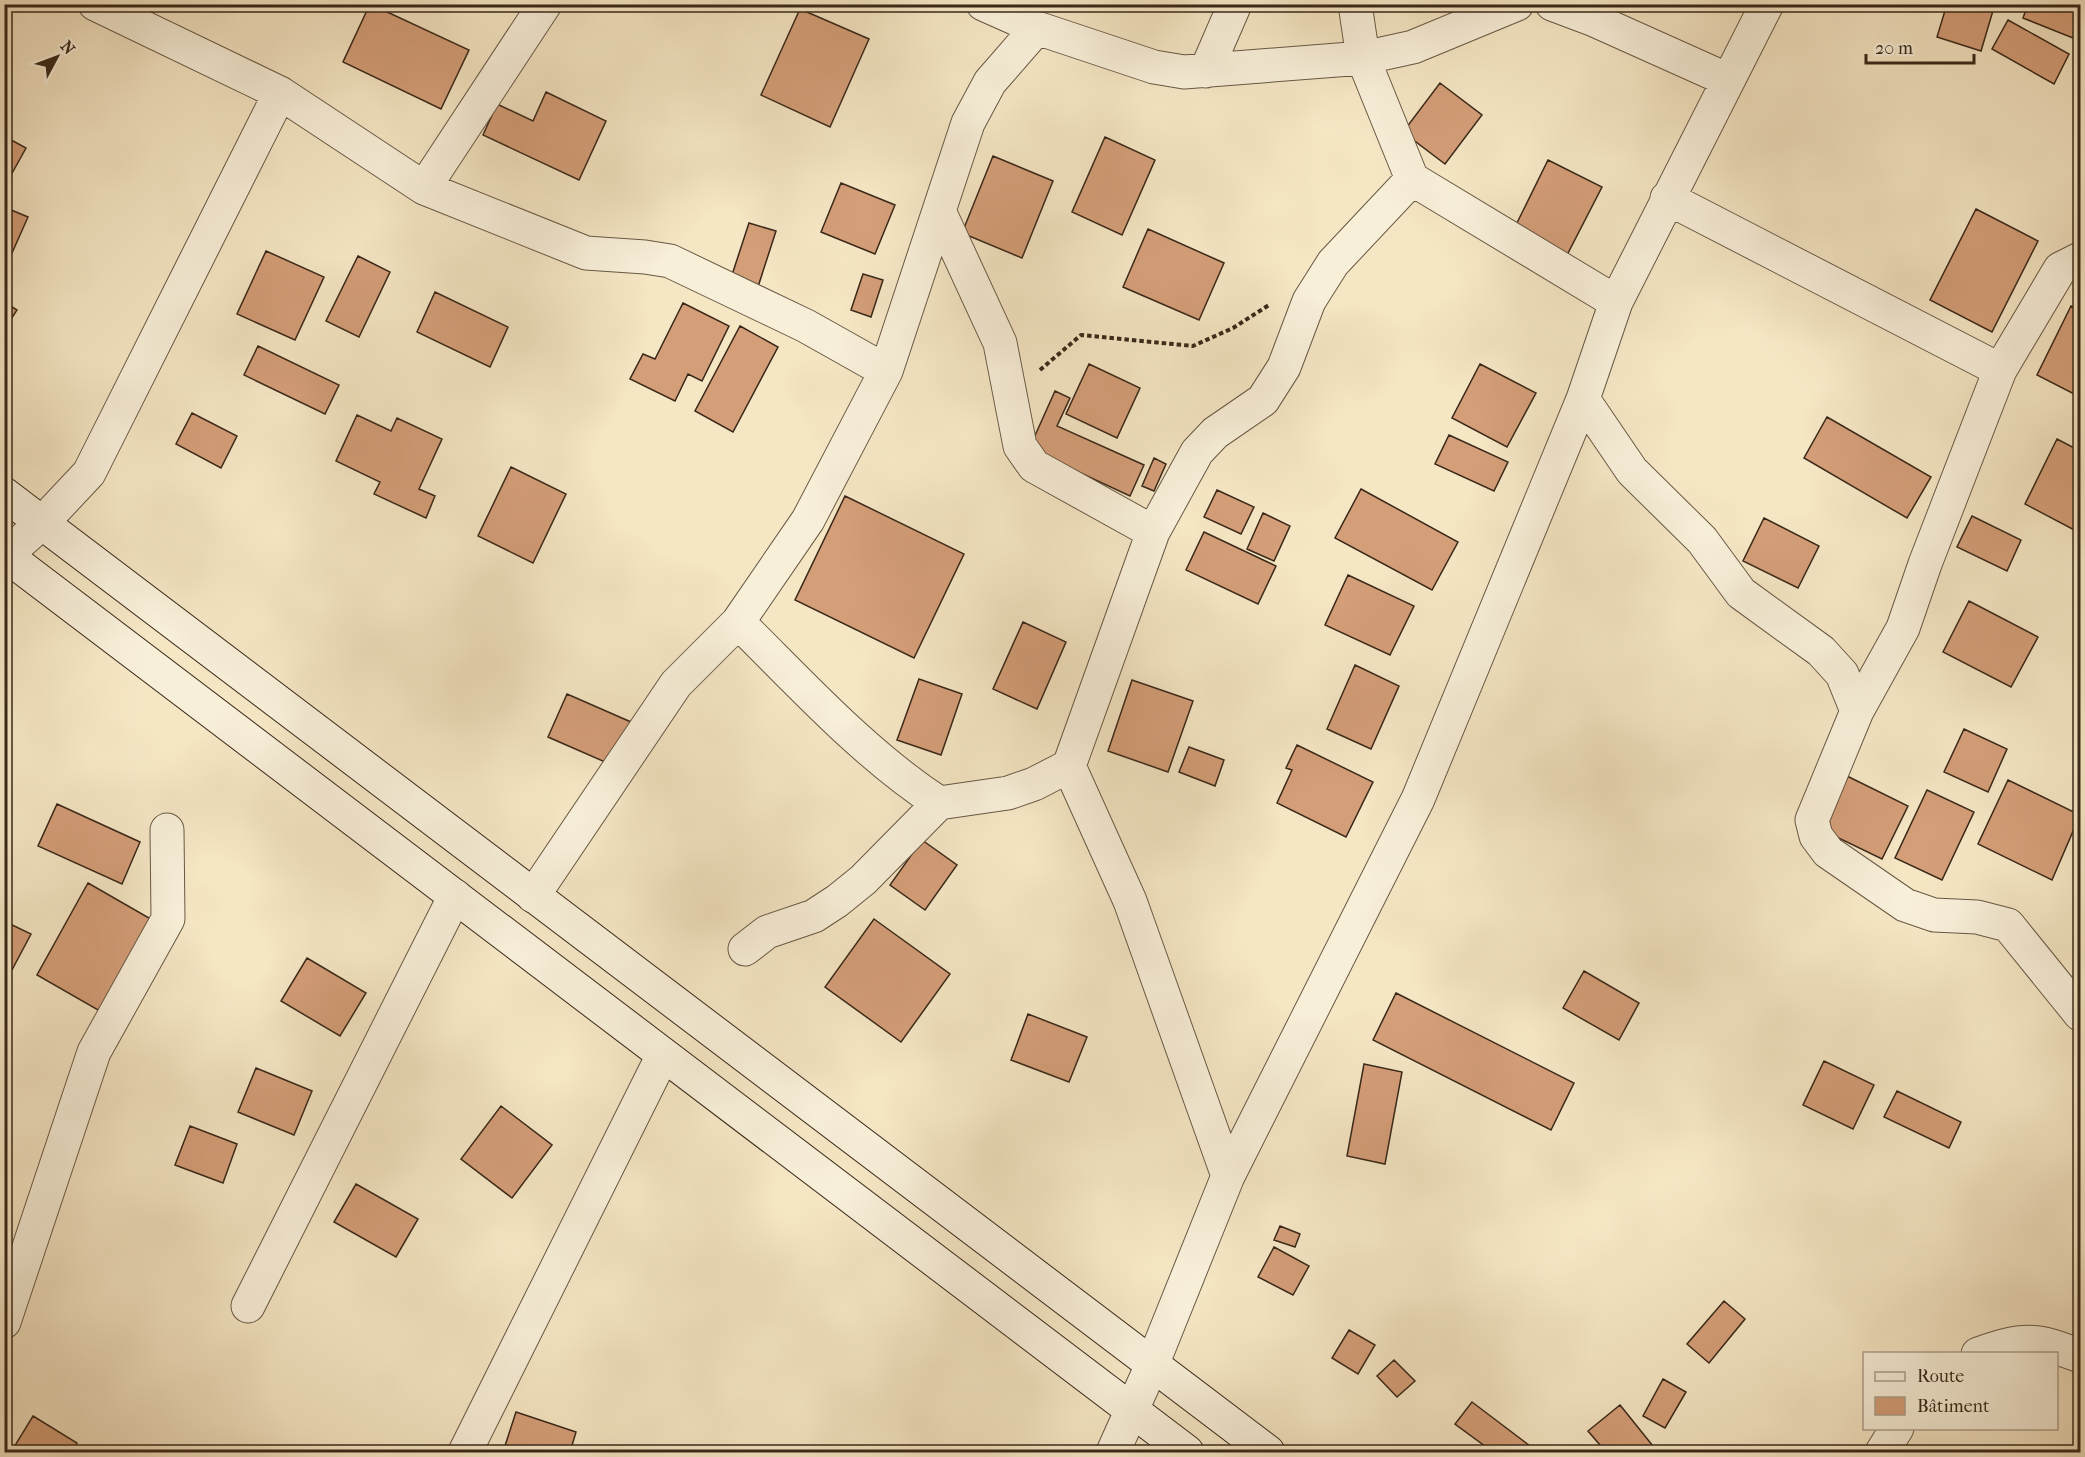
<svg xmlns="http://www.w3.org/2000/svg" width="2085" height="1457" viewBox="0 0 2085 1457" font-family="'IM FELL French Canon',serif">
  <rect width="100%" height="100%" fill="#f5e6c4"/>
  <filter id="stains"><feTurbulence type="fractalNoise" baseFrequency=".00333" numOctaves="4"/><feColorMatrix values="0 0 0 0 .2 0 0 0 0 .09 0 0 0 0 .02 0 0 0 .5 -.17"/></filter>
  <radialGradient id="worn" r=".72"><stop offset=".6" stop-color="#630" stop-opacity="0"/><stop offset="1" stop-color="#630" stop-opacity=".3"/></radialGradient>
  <path fill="#d49e78" stroke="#392819" stroke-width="1.5" d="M370,4L469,50L441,109L343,62Z
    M1947,4H1995L1981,51L1937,37Z
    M2028,4H2080V18L2073,38L2023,18Z
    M800,9L869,39L830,127L761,95Z
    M2008,20L2069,54L2054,84L1992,49Z
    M1440,83L1482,115L1445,164L1403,132Z
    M546,92L606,121L579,180L483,135L497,104L533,121Z
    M4,136L26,148L11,175L4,171Z
    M1105,137L1155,160L1122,235L1072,212Z
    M993,156L1053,181L1022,258L962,233Z
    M1548,160L1602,187L1566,257L1513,231Z
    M841,183L895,205L875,254L821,232Z
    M4,207L28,217L4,271Z
    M1976,209L2038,241L1992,332L1930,300Z
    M749,223L776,231L756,293L729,284Z
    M1148,229L1224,263L1199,320L1123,287Z
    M266,251L324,277L295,340L237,314Z
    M358,256L390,272L359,337L326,321Z
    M863,274L883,280L871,317L851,310Z
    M435,292L508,327L490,367L417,332Z
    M4,302L17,310L4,330Z
    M683,303L729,326L702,381L688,374L675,401L630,379L643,354L655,359Z
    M2071,306L2080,311V397L2037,375Z
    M740,326L778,347L733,432L695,411Z
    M258,346L339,385L325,414L244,375Z
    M1089,364L1140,388L1117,438L1066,414Z
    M1480,364L1536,393L1507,447L1452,418Z
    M1055,391L1070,398L1057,426L1144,465L1130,496L1029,449Z
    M192,413L237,436L221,468L176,444Z
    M357,415L391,431L397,418L442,439L419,489L435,496L426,518L374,494L380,482L336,461Z
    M1827,417L1931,477L1907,518L1804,458Z
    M1449,435L1508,462L1494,491L1435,464Z
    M2057,439L2080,451V533L2025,504Z
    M1154,458L1166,464L1154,491L1142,486Z
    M511,467L566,494L533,563L478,536Z
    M1361,489L1458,542L1432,590L1335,538Z
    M1217,490L1254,507L1241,534L1204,517Z
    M845,496L964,554L914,658L795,600Z
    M1263,513L1290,526L1274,561L1247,549Z
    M1972,516L2021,540L2007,571L1957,547Z
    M1764,518L1819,546L1798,588L1743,561Z
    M1204,532L1276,566L1258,604L1186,570Z
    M1348,575L1414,606L1390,655L1325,625Z
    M1969,601L2038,637L2011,687L1943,652Z
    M1023,622L1066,642L1037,709L993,689Z
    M1355,665L1399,686L1371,749L1327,729Z
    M919,679L962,694L941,755L897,740Z
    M1132,680L1193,701L1168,772L1108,751Z
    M567,694L631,722L612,765L548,737Z
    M1964,729L2007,749L1988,792L1944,772Z
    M1297,745L1373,782L1346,837L1277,803L1292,770L1286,768Z
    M1189,747L1224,760L1215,786L1179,772Z
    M1847,776L1908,806L1882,859L1822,830Z
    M2008,780L2080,815L2052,880L1978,844Z
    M1927,790L1974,812L1942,880L1895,858Z
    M57,804L140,842L122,884L38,846Z
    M922,840L957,865L925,910L890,885Z
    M88,883L156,922L105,1014L37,975Z
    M874,919L950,974L901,1042L825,987Z
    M4,921L31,934L4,985Z
    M307,958L366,993L340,1036L281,1001Z
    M1584,971L1639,1003L1619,1040L1563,1008Z
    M1396,993L1574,1083L1551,1130L1373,1040Z
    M1028,1014L1087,1037L1069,1082L1011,1060Z
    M1824,1061L1874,1085L1853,1129L1803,1105Z
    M1364,1064L1402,1072L1385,1164L1347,1156Z
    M256,1068L312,1091L294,1135L238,1112Z
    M1897,1091L1961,1122L1949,1148L1884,1117Z
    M501,1106L552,1145L512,1198L461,1159Z
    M190,1126L237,1144L223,1183L175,1165Z
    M356,1184L418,1219L396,1257L334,1222Z
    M1280,1226L1300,1234L1295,1247L1274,1240Z
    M1274,1247L1309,1266L1293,1295L1258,1277Z
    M1724,1301L1745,1319L1709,1363L1687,1344Z
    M1349,1330L1375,1345L1358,1374L1332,1358Z
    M1394,1360L1415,1381L1397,1397L1377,1376Z
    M1663,1379L1686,1392L1665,1428L1643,1416Z
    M1472,1402L1538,1452H1493L1455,1424Z
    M1620,1405L1657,1451L1655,1452H1606L1588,1431Z
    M516,1412L576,1432L570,1452H503Z
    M33,1416L77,1443L72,1452H11Z"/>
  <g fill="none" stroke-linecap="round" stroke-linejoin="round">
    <defs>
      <path id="street" d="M95,4L280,93L424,188L586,253L645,257L670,261L806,326L886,371
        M983,4L1037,28L1154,67L1184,72L1363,58L1413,47L1517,4
        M1355,4L1363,58L1412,179L1616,302
        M1552,4L1592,19L1728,80
        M1206,71L1235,4
        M424,188L545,4
        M1667,198L2000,370
        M940,213L1000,343L1020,446L1034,466L1153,532
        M2080,259L2060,269L2000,370L1925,564L1903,628L1857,711L1812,820L1816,836L1828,852L1905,905L1934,915L1977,917L2008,925L2080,1014
        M1583,399L1632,471L1702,540L1741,593L1821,651L1842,674L1857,711
        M6,555L43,522L89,473L280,93
        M738,622C802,685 864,754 939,803
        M1069,766L1130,901L1228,1176
        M533,896L676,684L738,622L808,520L886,371L968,123L990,82L1037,28
        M745,949L767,932L814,916L837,901L863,880L939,803L1008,793L1034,784L1069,766L1153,532L1197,452L1215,433L1263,400L1284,367L1309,301L1333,263L1412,179
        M248,1306L455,896
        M4,1322L94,1052L168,919L167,830
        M1978,1354C2024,1338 2035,1338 2080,1356
        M465,1452L663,1055
        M1113,1452L1152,1365L1228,1176L1418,799L1583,399L1616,302L1767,4
        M1882,1452L1897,1428"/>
      <path id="secondary" d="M4,494L1268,1452
        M4,554L1187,1452"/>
    </defs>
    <use href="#street" stroke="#685844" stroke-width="35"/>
    <use href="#secondary" stroke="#392819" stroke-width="35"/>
    <path stroke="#392819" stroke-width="4" stroke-dasharray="4.5 3" stroke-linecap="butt" d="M1040,370L1081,335L1193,346L1233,328L1269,305"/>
    <use href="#street" stroke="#f8efd9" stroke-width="33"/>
    <use href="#secondary" stroke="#f8efd9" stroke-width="33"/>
  </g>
  <rect width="2085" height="1457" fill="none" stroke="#f5e6c4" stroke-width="24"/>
  <rect x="6" y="6" width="2073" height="1445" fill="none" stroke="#392819" stroke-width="3"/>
  <rect x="12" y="12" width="2061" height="1433" fill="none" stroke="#392819" stroke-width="1.5"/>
  <rect x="1863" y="1352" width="195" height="78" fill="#f8efd9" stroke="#ac9f8c" stroke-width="1.5"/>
  <rect x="1875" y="1372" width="30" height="9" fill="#f8efd9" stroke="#ac9f8c" stroke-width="1.5"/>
  <text x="1917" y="1382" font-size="18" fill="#392819">Route</text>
  <rect x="1875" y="1397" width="30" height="18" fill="#d49e78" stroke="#ac9f8c" stroke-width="1.5"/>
  <text x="1917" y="1412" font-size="18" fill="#392819">Bâtiment</text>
  <g transform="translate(57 57) rotate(49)" stroke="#f8efd9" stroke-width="4.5" paint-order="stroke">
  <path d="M0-4.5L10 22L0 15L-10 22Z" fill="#392819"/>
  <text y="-9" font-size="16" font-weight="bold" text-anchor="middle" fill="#392819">N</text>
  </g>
  <path d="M1866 54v9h108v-9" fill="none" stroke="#392819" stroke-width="3"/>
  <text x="1875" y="54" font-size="18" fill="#392819" stroke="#f8efd9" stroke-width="4.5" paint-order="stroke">20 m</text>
  <rect width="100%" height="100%" filter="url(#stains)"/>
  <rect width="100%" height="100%" fill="url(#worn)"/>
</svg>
